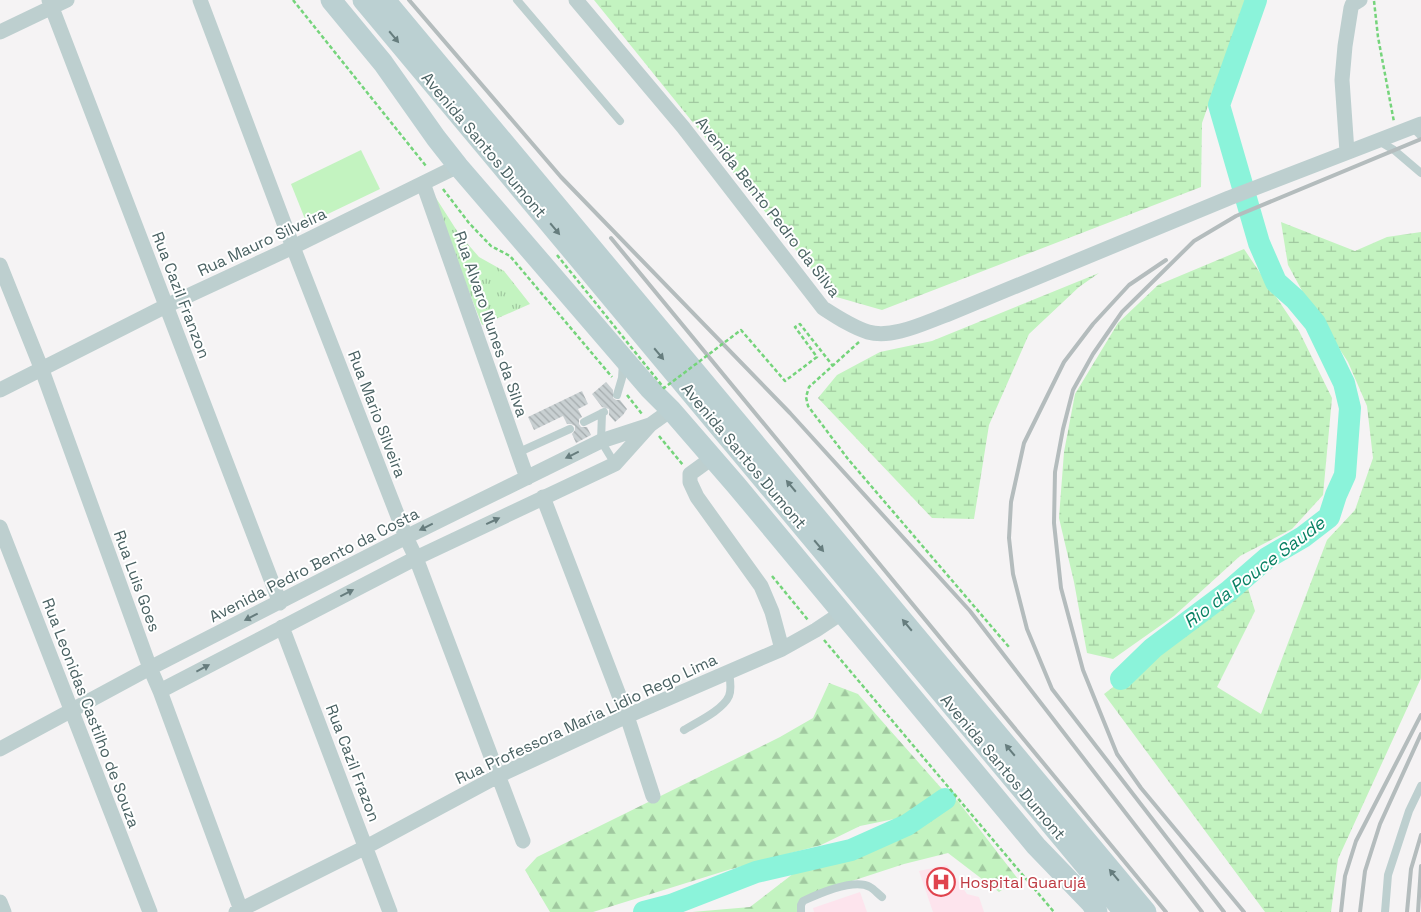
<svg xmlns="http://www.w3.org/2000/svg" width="1421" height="912" viewBox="0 0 1421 912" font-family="'Space Grotesk',sans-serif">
  <defs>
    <pattern id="grass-tufts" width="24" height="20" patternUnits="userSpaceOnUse" patternTransform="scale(1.25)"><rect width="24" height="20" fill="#c3f3c0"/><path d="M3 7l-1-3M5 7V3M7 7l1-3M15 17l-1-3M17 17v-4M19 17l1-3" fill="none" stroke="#a0c89f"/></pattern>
    <pattern id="forest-firs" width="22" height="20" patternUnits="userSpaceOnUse" patternTransform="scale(1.25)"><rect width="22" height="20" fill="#c3f3c0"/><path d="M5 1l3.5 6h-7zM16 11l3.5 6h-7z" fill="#a0c89f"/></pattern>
    <pattern id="wetland-marsh" width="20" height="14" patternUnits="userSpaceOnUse" patternTransform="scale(1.25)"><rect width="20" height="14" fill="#c3f3c0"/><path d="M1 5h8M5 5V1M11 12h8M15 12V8" fill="none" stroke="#a0c89f"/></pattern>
    <pattern id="building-back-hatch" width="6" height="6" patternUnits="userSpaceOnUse" patternTransform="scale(1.25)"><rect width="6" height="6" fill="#c9d0d2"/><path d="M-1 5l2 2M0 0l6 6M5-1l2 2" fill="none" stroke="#a5acae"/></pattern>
  </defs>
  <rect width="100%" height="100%" fill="#f5f3f4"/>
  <path fill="#fde4ed" d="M947,865L967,894L979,897L984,912H933L919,871Z
    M860,892L867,912H814L813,908Z"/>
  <path fill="url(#grass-tufts)" d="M436,198L459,234L479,257L504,271L530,304L482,325L433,200Z"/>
  <path fill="url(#forest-firs)" d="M829,683L858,694L942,789L904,817L860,826L821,845L728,870L593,912H550L525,870L537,857L780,737L813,718Z
    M957,800L1018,879L999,892L948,853L904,864L806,896L804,912H692L750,907L811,860L897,836Z"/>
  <path fill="url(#wetland-marsh)" d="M594,0H1245L1202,123L1201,187L882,310L833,296Z
    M1281,222L1355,251L1387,237L1421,232V678L1338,859L1331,912H1265L1104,694L1247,585L1255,611L1217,687L1261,714L1327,540L1355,510L1373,458L1367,406L1348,362L1306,298L1288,265Z
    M1244,249L1299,331L1332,398L1323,495L1292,529L1240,556L1174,616L1113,659L1087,653L1074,582L1059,518L1064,452L1075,394L1118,323L1158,285Z
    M1099,273L1079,287L1029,334L989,425L974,519L932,518L818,398L837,375L880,352L932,341Z"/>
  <path fill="#c3f3c0" d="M361,150L380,189L307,224L291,184Z"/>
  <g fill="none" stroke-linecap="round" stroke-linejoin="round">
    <path stroke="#8bf3da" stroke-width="22" d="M1121,679L1153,648L1229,591L1267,558L1303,537L1329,517L1336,495L1345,475L1350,408L1344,383L1315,323L1295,299L1276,282L1259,243L1219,105L1256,0
      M644,912L671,905L756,872L851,850L907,825L945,799"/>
  </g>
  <path fill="url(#building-back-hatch)" d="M606,382L613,390V398L616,400H620L627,409L623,415L615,422L609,415V409L602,407L592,394Z
    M582,391L588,404L578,409L582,417L579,419V424L581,427H587L591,435L576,443L572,434L575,430V426L571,424H567L563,416L534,430L528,417Z"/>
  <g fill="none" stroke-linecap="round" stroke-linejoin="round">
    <path stroke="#75d47b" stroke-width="2.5" stroke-dasharray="4 2.5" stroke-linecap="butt" d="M293,0L426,166
      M1374,1L1378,37L1394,122
      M443,189L469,223L491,246L510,256L612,377
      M859,342L809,387L806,397L808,406L848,459L1009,647
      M627,395L642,414
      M659,436L683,465
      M772,576L808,620
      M824,640L1054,912"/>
    <path stroke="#bdcfcf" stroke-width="8" d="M517,0L620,121
      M1412,127L1421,136
      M1379,141L1394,150L1421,173
      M617,395L622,378L623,363
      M602,413L601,441L615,464
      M584,422L604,412
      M517,453L570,429
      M684,730C697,722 723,710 729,696C732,689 730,680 729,672
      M801,912V905L803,901C818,894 854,878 870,887C874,889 878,894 882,897
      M1385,912L1388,875L1409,811L1421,786"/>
    <path stroke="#bdcfcf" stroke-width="15" d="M49,0L280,603
      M200,0L293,247L406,537L416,558L523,841
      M576,0L683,127L823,308C837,317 852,327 868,332C892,339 924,323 946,315L1229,198L1421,124
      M0,32L67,0
      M1347,152L1342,80L1345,46L1351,8L1352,5L1360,0
      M423,183L527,478
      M0,265L42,370L150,668L160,691L241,910
      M0,390L166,306L293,247L458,166
      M712,458L690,474V482L697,497L761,586L772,612L782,649
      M543,497L627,716L653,796
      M0,527L150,912
      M282,627L390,912
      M160,691L416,558L615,464L650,425L671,410
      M0,749L150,668L406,537L601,441L650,425
      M0,902L4,912
      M236,912L366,847L498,776L627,716L782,649L816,630L843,612"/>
    <path stroke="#bbd0d2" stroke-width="21" d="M331,0L383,63L436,138L458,166L649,388L671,410L736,485L1036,846L1091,903L1097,912
      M363,0L1124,912
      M385,0L1146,912"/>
    <path stroke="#b4bcbd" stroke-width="4" d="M409,0L561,177L790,413L970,611L1202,912
      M611,238L1166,912
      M1166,260L1129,285L1093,324L1064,362L1024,443L1011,502L1009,538L1013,574L1027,629L1052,689L1224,912
      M1244,912L1141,788L1117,754L1083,670L1061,588L1054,523L1055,472L1063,429L1073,390L1093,354L1122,312L1194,241L1236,216L1421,139
      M1341,912L1345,876L1356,841L1421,715
      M1360,912L1365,871L1380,824L1421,734
      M1407,912L1411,869L1421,835
      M1418,912L1421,866"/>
    <path stroke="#75d47b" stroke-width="2.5" stroke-dasharray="4 2.5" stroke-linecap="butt" d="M557,255L664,388L741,330L785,381L817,357L795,327L800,324L833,366"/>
  </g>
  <defs><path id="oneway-solid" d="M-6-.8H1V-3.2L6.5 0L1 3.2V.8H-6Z" transform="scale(1.25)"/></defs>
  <g fill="#667d7e">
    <use href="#oneway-solid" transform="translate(394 37) rotate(50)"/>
    <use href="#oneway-solid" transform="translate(555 229) rotate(50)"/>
    <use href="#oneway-solid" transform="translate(659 354) rotate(50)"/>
    <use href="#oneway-solid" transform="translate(791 486) rotate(-130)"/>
    <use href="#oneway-solid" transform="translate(819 546) rotate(50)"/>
    <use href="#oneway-solid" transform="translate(907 625) rotate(-130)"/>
    <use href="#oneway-solid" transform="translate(1010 750) rotate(-130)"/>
    <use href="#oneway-solid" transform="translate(1114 875) rotate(-130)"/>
  </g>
  <g fill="#667c7d">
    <use href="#oneway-solid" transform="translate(572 455) rotate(154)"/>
    <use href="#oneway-solid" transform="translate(493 521) rotate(-25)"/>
    <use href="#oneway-solid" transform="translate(426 527) rotate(154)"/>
    <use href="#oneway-solid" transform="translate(347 593) rotate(-27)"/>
    <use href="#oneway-solid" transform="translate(251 617) rotate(153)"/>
    <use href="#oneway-solid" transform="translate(203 668) rotate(-28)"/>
  </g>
  <defs>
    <symbol id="hospital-ring" viewBox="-11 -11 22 22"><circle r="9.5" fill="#fff" stroke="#e0444e" stroke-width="1.5"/><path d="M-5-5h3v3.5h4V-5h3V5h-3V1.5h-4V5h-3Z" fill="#e0444e"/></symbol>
  </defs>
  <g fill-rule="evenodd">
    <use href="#hospital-ring" x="925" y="866" width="32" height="32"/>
  </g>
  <g text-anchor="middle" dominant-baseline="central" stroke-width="4" stroke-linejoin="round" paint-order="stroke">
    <g font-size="16" fill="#496162" stroke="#fff">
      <text transform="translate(484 145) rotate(50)">Avenida Santos Dumont</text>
      <text transform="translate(768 207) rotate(52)">Avenida Bento Pedro da Silva</text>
      <text transform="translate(262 242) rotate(-25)">Rua Mauro Silveira</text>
      <text transform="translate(181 295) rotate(69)">Rua Cazil Franzon</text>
      <text transform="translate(491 324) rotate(71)">Rua Alvaro Nunes da Silva</text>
      <text transform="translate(377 414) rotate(69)">Rua Mario Silveira</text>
      <text transform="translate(744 456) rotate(50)">Avenida Santos Dumont</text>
      <text transform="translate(314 565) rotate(-27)">Avenida Pedro Bento da Costa</text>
      <text transform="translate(137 581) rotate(70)">Rua Luis Goes</text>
      <text transform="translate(91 713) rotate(69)">Rua Leonidas Castilho de Souza</text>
      <text transform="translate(586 719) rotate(-25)">Rua Professora Maria Lidio Rego Lima</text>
      <text transform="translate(353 763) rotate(69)">Rua Cazil Frazon</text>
      <text transform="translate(1003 767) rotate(50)">Avenida Santos Dumont</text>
    </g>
    <g font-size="16" fill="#be3a42" stroke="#fff" text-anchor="start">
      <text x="960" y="882">Hospital Guarujá</text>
    </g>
    <g font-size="18" font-style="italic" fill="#088063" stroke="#fff">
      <text transform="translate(1254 572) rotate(-37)">Rio da Pouce Saude</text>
    </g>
  </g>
</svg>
